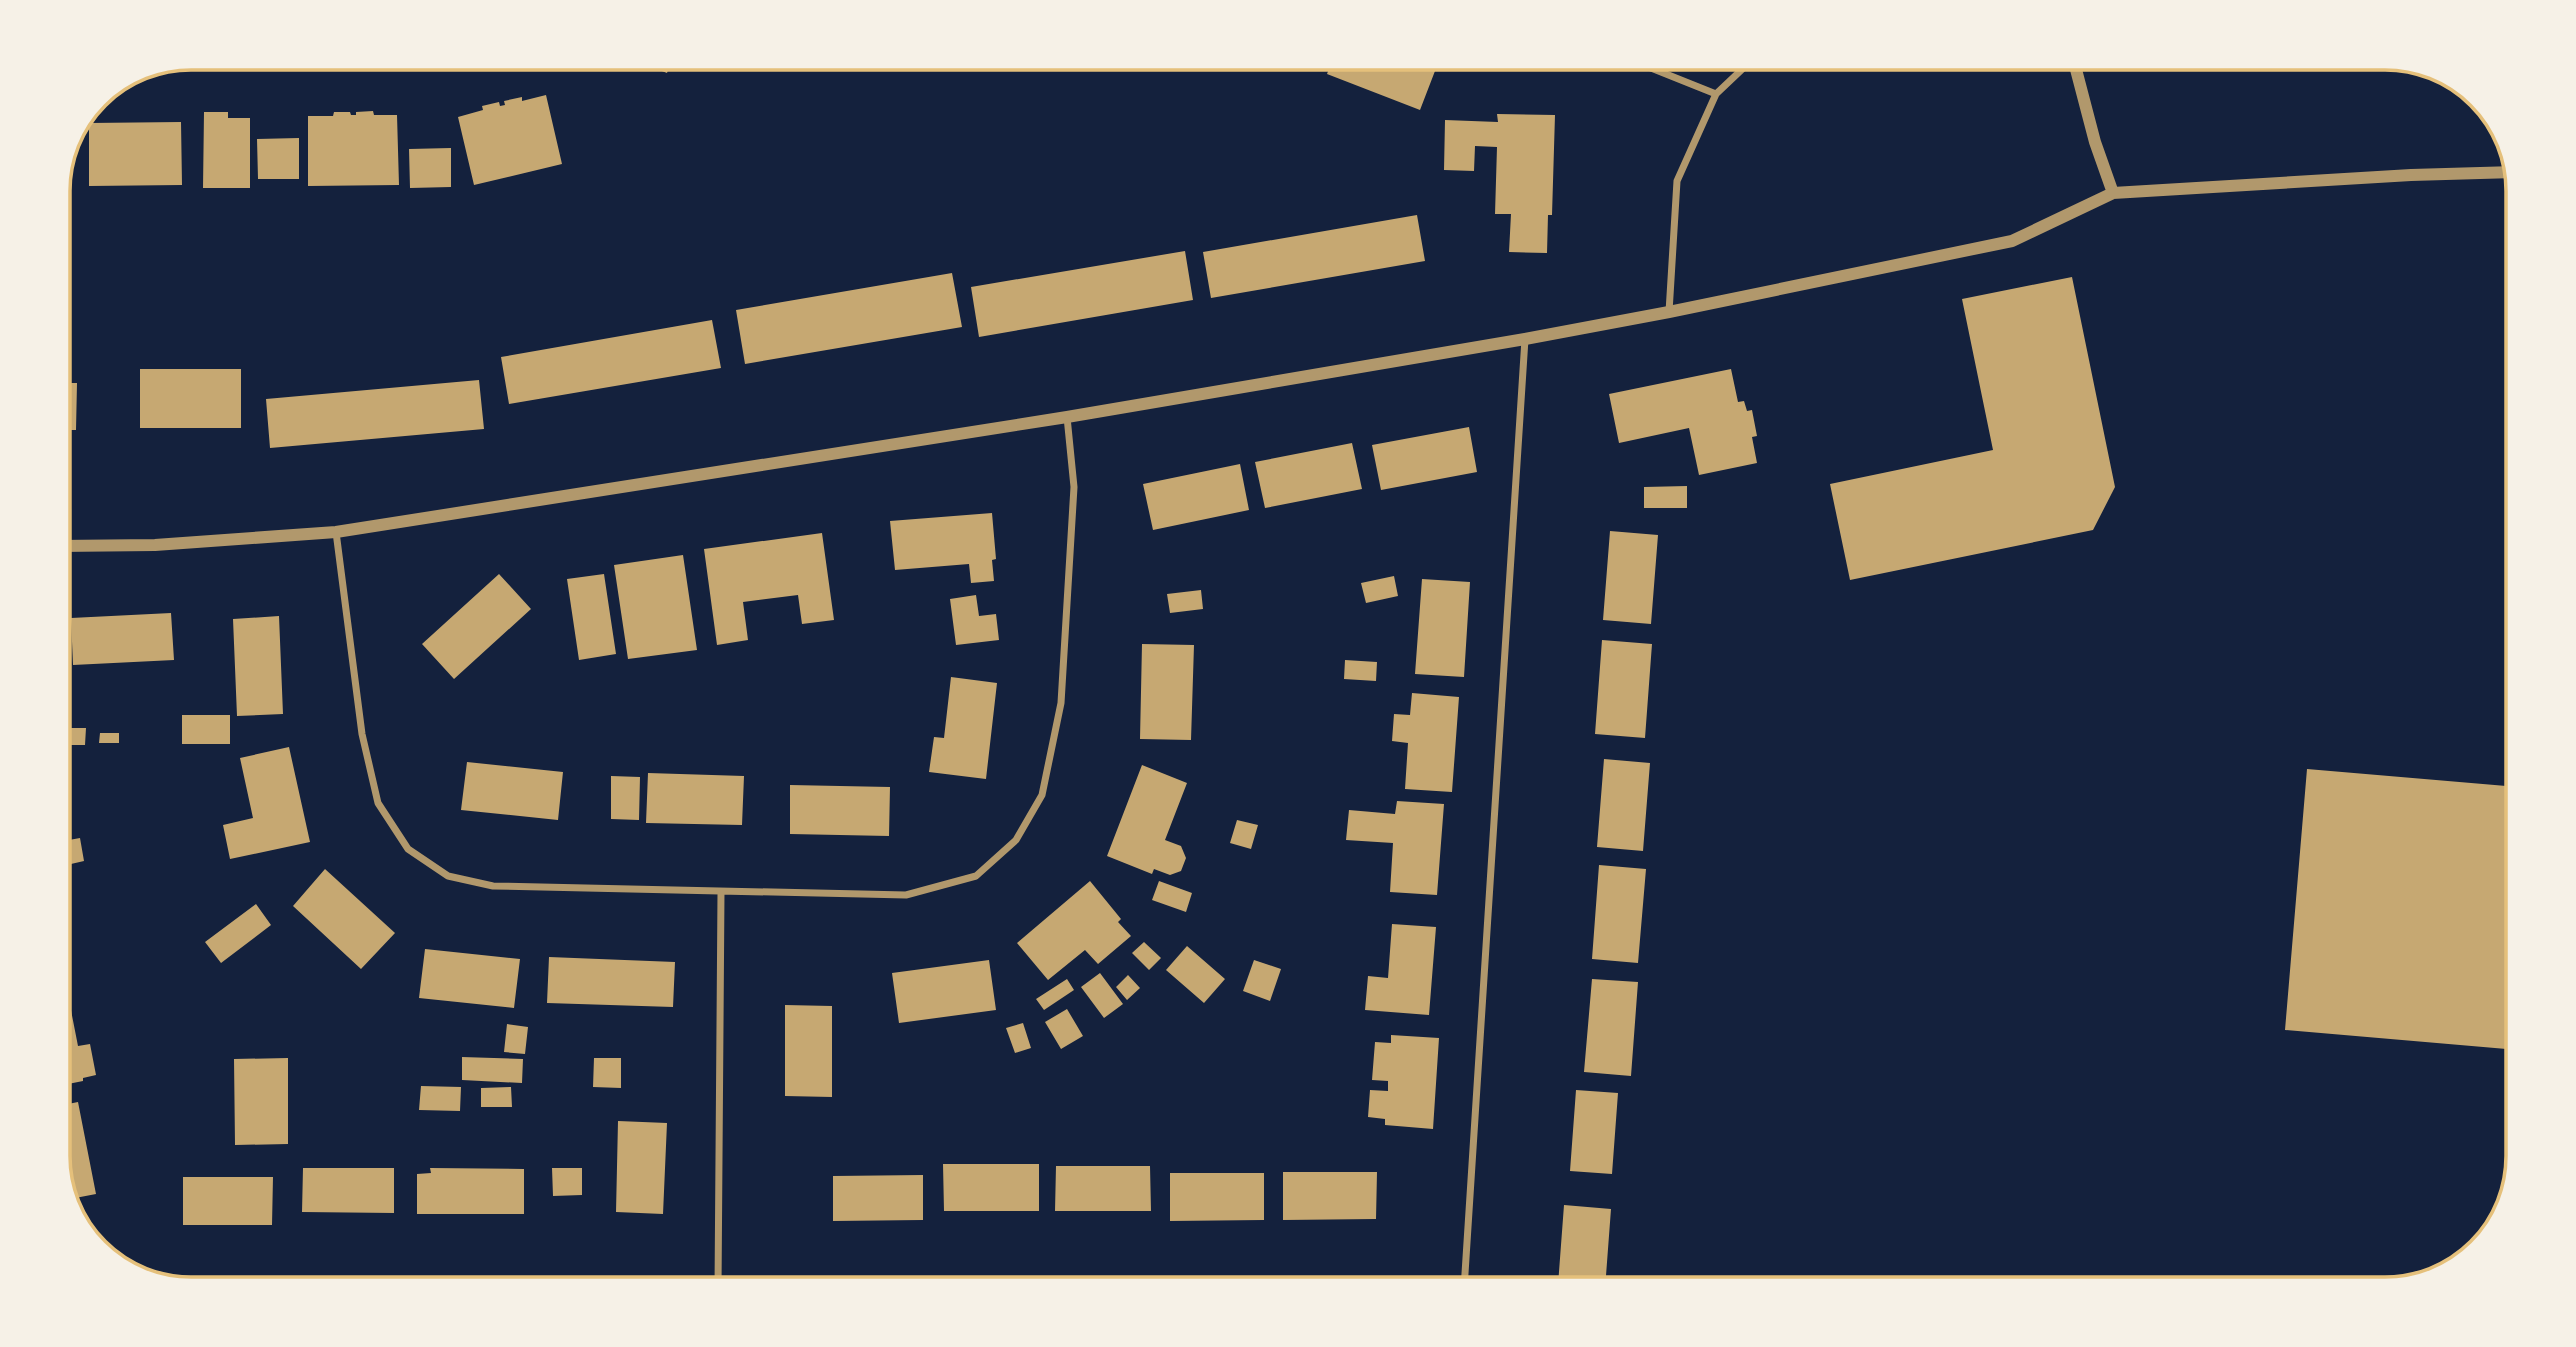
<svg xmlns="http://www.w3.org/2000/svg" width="2576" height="1347" viewBox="0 0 2576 1347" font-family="'Sofia Sans Condensed',sans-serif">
  <rect width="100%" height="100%" fill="#14213d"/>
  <path fill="#c6a872" d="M628,58H672L667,73Z
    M1333,58H1440L1420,110L1327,74Z
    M546,95L562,164L474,185L458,117L483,110L482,106L499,102L500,106L505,105L504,101L522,97V101Z
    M373,111L374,115H397L399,185L308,186V116H333L334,112H350L351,115H356V112Z
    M204,112H228V118H250V188H203Z
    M1497,114L1555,115L1552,215H1548L1547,253L1509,252L1511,214H1495L1497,147L1475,146L1474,171L1444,170L1445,120L1498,122Z
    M181,122L182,185L89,186V123Z
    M299,138V179H258L257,139Z
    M451,148V187L410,188L409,149Z
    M1417,215L1425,261L1211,298L1203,252Z
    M1185,251L1193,300L979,337L971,287Z
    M952,273L962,327L745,364L736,310Z
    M2072,277L2115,487L2093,530L1850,580L1830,484L1993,450L1962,299Z
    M712,320L721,368L509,404L501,357Z
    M140,369H241V428H140Z
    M1731,369L1738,402L1744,401L1747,411L1752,410L1757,436L1752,437L1757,463L1699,475L1689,428L1619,443L1609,394Z
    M479,380L484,429L270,448L266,399Z
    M58,383H77L76,430H58Z
    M1469,427L1477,472L1381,490L1372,445Z
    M1352,443L1362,489L1265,508L1255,462Z
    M1240,464L1249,510L1153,530L1143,484Z
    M1687,486V508H1644V487Z
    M992,513L996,559L992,560L994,581L971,583L969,564L895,570L890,521Z
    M1610,531L1658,535L1651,624L1603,620Z
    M822,533L834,620L802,624L798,595L743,602L748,640L717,645L704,549Z
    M683,555L697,650L628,659L614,565Z
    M499,574L531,609L454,679L422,644Z
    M604,574L616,654L579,660L567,579Z
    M1394,576L1398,596L1366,603L1361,583Z
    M1422,579L1470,582L1464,677L1415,674Z
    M1201,590L1203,609L1170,613L1167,594Z
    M976,595L979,616L996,614L999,640L956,645L950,599Z
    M171,613L174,660L73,665L71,618Z
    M279,616L283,714L237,716L233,619Z
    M1602,640L1652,644L1645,738L1595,734Z
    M1142,644L1194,645L1191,740L1140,739Z
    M1345,660L1377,662L1376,681L1344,679Z
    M951,677L997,683L986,779L929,772L934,737L944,738Z
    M1412,693L1459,697L1452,792L1405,789L1408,743L1392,741L1394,714L1410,715Z
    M182,715H230V744H182Z
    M66,728H86L85,745H67Z
    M100,733H119V743H99Z
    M289,747L310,842L230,859L223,825L253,818L240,758Z
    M1604,759L1650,763L1643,851L1597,847Z
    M467,762L563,772L558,820L461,810Z
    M1142,765L1187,783L1165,840L1181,846L1186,858L1181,871L1170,875L1154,869L1152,874L1107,856Z
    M2307,769L2518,787V1050L2285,1030Z
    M648,773L744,776L742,825L646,823Z
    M611,776L640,777L639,820L611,819Z
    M790,785L890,787L889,836L790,834Z
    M1397,801L1444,804L1437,895L1390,892L1393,843L1346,840L1349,810L1395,814Z
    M1237,820L1258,825L1251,849L1230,843Z
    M80,838L84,861L58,867V842Z
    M1599,865L1646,869L1638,963L1592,959Z
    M325,869L395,933L361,969L293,906Z
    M1090,881L1121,919L1118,922L1131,936L1098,964L1085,950L1048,980L1017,943Z
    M1159,881L1192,893L1186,912L1152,900Z
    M256,904L271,925L221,963L205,942Z
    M1392,924L1436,927L1429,1015L1365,1010L1368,976L1388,978Z
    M58,937L66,972L58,973Z
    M1144,942L1161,958L1149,970L1132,953Z
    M1187,946L1225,979L1204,1003L1166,970Z
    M425,949L520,959L514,1008L419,998Z
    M549,957L675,962L673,1007L547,1003Z
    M989,960L996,1010L899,1023L892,973Z
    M1254,960L1281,969L1270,1001L1243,991Z
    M1100,973L1123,1004L1104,1018L1081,987Z
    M1128,975L1140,988L1127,1000L1116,987Z
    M1067,979L1074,990L1044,1010L1036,999Z
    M1592,979L1638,982L1631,1076L1584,1072Z
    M67,990L78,1046L90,1044L96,1075L83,1078V1081L58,1086V992Z
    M785,1005L832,1006V1097L785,1096Z
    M1067,1009L1083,1036L1061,1049L1045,1022Z
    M1023,1023L1031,1048L1015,1053L1006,1028Z
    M507,1024L528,1027L525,1054L504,1052Z
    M1391,1035L1439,1038L1433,1129L1385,1125V1119L1368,1117L1370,1090L1388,1091V1081L1372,1080L1375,1042L1391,1043Z
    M462,1057L523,1059L522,1083L462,1080Z
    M288,1058V1144L235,1145L234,1059Z
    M594,1058H621V1088L593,1087Z
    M421,1086L461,1087L460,1111L419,1110Z
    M511,1087L512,1107H481V1088Z
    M1576,1090L1618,1093L1612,1174L1570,1171Z
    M78,1102L96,1194L70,1199L58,1165V1106Z
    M618,1121L667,1123L663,1214L616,1212Z
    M943,1164H1039V1211H944Z
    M1056,1166H1150L1151,1211H1055Z
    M303,1168H394V1213L302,1212Z
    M430,1168L524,1169V1214H417V1174L431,1173Z
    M552,1168H582V1195L553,1196Z
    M1283,1172H1377L1376,1219L1283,1220Z
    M1170,1173H1264V1220L1170,1221Z
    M923,1175V1220L833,1221V1176Z
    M183,1177H273L272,1225H183Z
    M1564,1205L1611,1209L1605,1289L1558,1285Z"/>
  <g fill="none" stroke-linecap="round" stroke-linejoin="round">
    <path stroke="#b1986c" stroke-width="7" d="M1626,58L1716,94
      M167,63H343
      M1669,312L1677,181L1716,94L1754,58
      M336,532L362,734L378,803L408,849L448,876L493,886L906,895L976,876L1016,840L1042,795L1061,703L1074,487L1067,417
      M178,1286L492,1289
      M718,1289L721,892
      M1464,1289L1525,339"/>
    <path stroke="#b1986c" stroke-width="12" d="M2073,58L2095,142L2113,193
      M58,546L155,545L336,532L1067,417L1525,339L1669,312L2012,241L2113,193L2411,175L2515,172"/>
  </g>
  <path d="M0 0H2576V1347H0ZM191 70H2385A121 121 0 0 1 2506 191V1156A121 121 0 0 1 2385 1277H191A121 121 0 0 1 70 1156V191A121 121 0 0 1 191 70Z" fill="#f6f1e7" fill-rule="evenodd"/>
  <path fill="none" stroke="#e5c07b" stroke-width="3.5" d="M191 70H2385A121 121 0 0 1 2506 191V1156A121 121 0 0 1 2385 1277H191A121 121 0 0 1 70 1156V191A121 121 0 0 1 191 70Z"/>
</svg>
